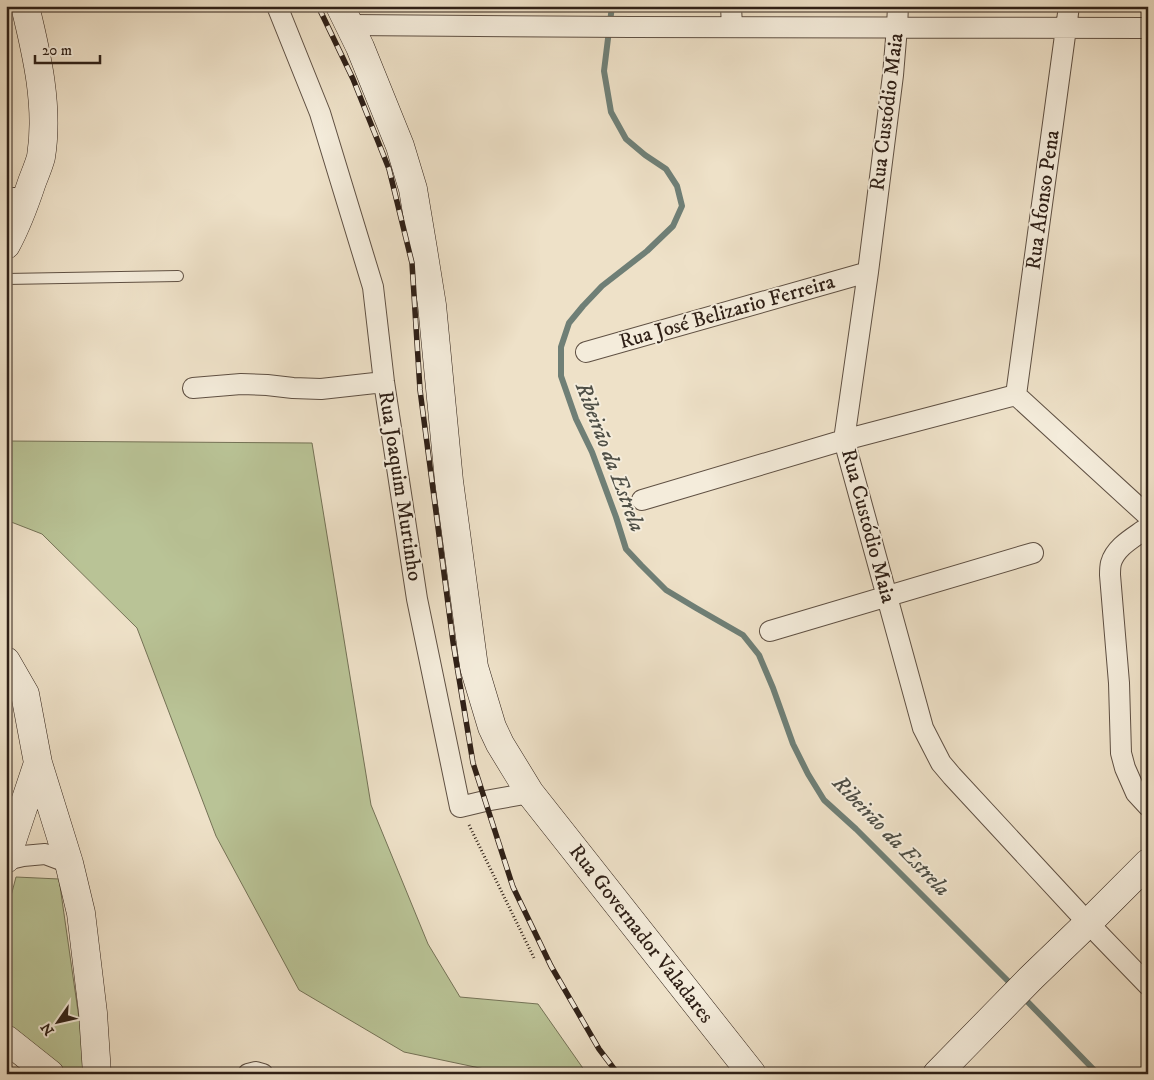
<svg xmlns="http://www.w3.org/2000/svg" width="1154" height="1080" viewBox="0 0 1154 1080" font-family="'IM FELL DW Pica',serif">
  <rect width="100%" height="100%" fill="#eee1c8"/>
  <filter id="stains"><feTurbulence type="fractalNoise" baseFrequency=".004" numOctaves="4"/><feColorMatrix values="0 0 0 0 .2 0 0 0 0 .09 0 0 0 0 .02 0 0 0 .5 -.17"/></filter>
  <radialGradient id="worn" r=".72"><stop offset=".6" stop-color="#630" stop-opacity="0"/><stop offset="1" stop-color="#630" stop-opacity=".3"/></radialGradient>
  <path fill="#b9c396" stroke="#747256" d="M6,441L312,443L371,805L428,944L460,997L538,1004L587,1074H508L404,1052L299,990L216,836L137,628L42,534L6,520Z
    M16,877L59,879L87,1074H63L6,1029V915Z"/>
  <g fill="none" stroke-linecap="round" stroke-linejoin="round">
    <path stroke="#6f7f76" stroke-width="6" d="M612,6L604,71L611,112L626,139L645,155L666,169L677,186L682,206L673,226L647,251L602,286L583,306L569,323L561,347V376L576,419L592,452L616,517L626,549L641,565L666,590L696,608L743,635L759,655L773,688L793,744L808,774L824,800L856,829L1013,986
      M1021,995L1098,1074"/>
    <defs>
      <path id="lane" d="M6,193H27
        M6,279L178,276"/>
      <path id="street" d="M277,6L320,113L373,287L384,382L417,599L460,807L485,801L530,793
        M731,6L732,27
        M898,6L897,27L893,75L868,272L844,440L923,728L941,763L952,776L1088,923L1148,985
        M349,25L631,27L1148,28
        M586,352L868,272
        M193,388L241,384L267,385L293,388L321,389L384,382
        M1016,395L1069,6
        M1016,395L1148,516
        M642,500L844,440L1016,395
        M1148,527C1135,537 1116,546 1111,563C1110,567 1110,571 1110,575L1119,683L1121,753L1125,768L1136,793L1148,806
        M770,631L1033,553
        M6,860L23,856L45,854L69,863
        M248,1074L256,1072L263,1074"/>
      <path id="secondary" d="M340,6L360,47L400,146L413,189L423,249L432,305L449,481L474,667L492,727L500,744L530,793L752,1074
        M6,245C17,225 25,203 32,182C35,174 39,165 41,157C49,107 37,55 25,6
        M6,661L25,694L38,763L69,863L81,913L93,1013L97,1074
        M6,859L38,763
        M6,1039L50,1074
        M937,1074L1031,978L1088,923L1148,863"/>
    </defs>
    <use href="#lane" stroke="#5f5043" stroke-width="12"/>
    <use href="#street" stroke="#5f5043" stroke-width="22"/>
    <use href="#secondary" stroke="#2f2017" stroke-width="29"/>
    <path stroke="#2f2017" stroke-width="3" stroke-dasharray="1 2.5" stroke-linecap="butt" d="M469,825L535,960"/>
    <use href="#lane" stroke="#f4ecdb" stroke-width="10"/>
    <use href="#street" stroke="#f4ecdb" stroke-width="20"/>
    <use href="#secondary" stroke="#f4ecdb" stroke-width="28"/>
    <defs>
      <path id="rail" d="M318,6L353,79L389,169L412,263L420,390L453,642L473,763L513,887L551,966L599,1049L618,1074"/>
    </defs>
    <use href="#rail" stroke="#2f2017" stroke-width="5.5"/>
    <use href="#rail" stroke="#f4ecdb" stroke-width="4" stroke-dasharray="11" stroke-linecap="butt"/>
  </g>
  <g text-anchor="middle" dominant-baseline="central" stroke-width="4" stroke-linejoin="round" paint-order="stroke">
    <g font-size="21" fill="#2f2017" stroke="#f4ecdb">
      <text transform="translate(887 112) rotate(-83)">Rua Custódio Maia</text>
      <text transform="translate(1043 200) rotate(-82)">Rua Afonso Pena</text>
      <text transform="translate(727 312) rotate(-16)">Rua José Belizario Ferreira</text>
      <text transform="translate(400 486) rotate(81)">Rua Joaquim Murtinho</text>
      <text transform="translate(868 526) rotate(75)">Rua Custódio Maia</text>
      <text transform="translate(641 934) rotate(52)">Rua Governador Valadares</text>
    </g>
    <g font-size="22" font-style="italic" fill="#4f4f46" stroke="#f4ecdb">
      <text transform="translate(610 457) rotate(69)">Ribeirão da Estrela</text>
      <text transform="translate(891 836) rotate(46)">Ribeirão da Estrela</text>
    </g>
  </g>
  <rect width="1154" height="1080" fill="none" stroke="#eee1c8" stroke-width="25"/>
  <rect x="8" y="8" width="1139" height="1065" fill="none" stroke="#2f2017" stroke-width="2.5"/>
  <rect x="12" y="12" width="1129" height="1055" fill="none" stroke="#2f2017"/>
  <g transform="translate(58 1022) rotate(236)" stroke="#f4ecdb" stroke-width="4" paint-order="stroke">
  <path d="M0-4L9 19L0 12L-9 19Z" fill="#2f2017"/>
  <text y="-8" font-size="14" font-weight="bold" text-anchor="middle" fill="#2f2017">N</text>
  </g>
  <path d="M35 55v8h65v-8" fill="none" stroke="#2f2017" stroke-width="2.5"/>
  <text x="42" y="55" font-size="15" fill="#2f2017" stroke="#f4ecdb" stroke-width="4" paint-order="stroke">20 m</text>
  <rect width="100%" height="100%" filter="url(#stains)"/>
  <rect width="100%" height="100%" fill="url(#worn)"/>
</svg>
